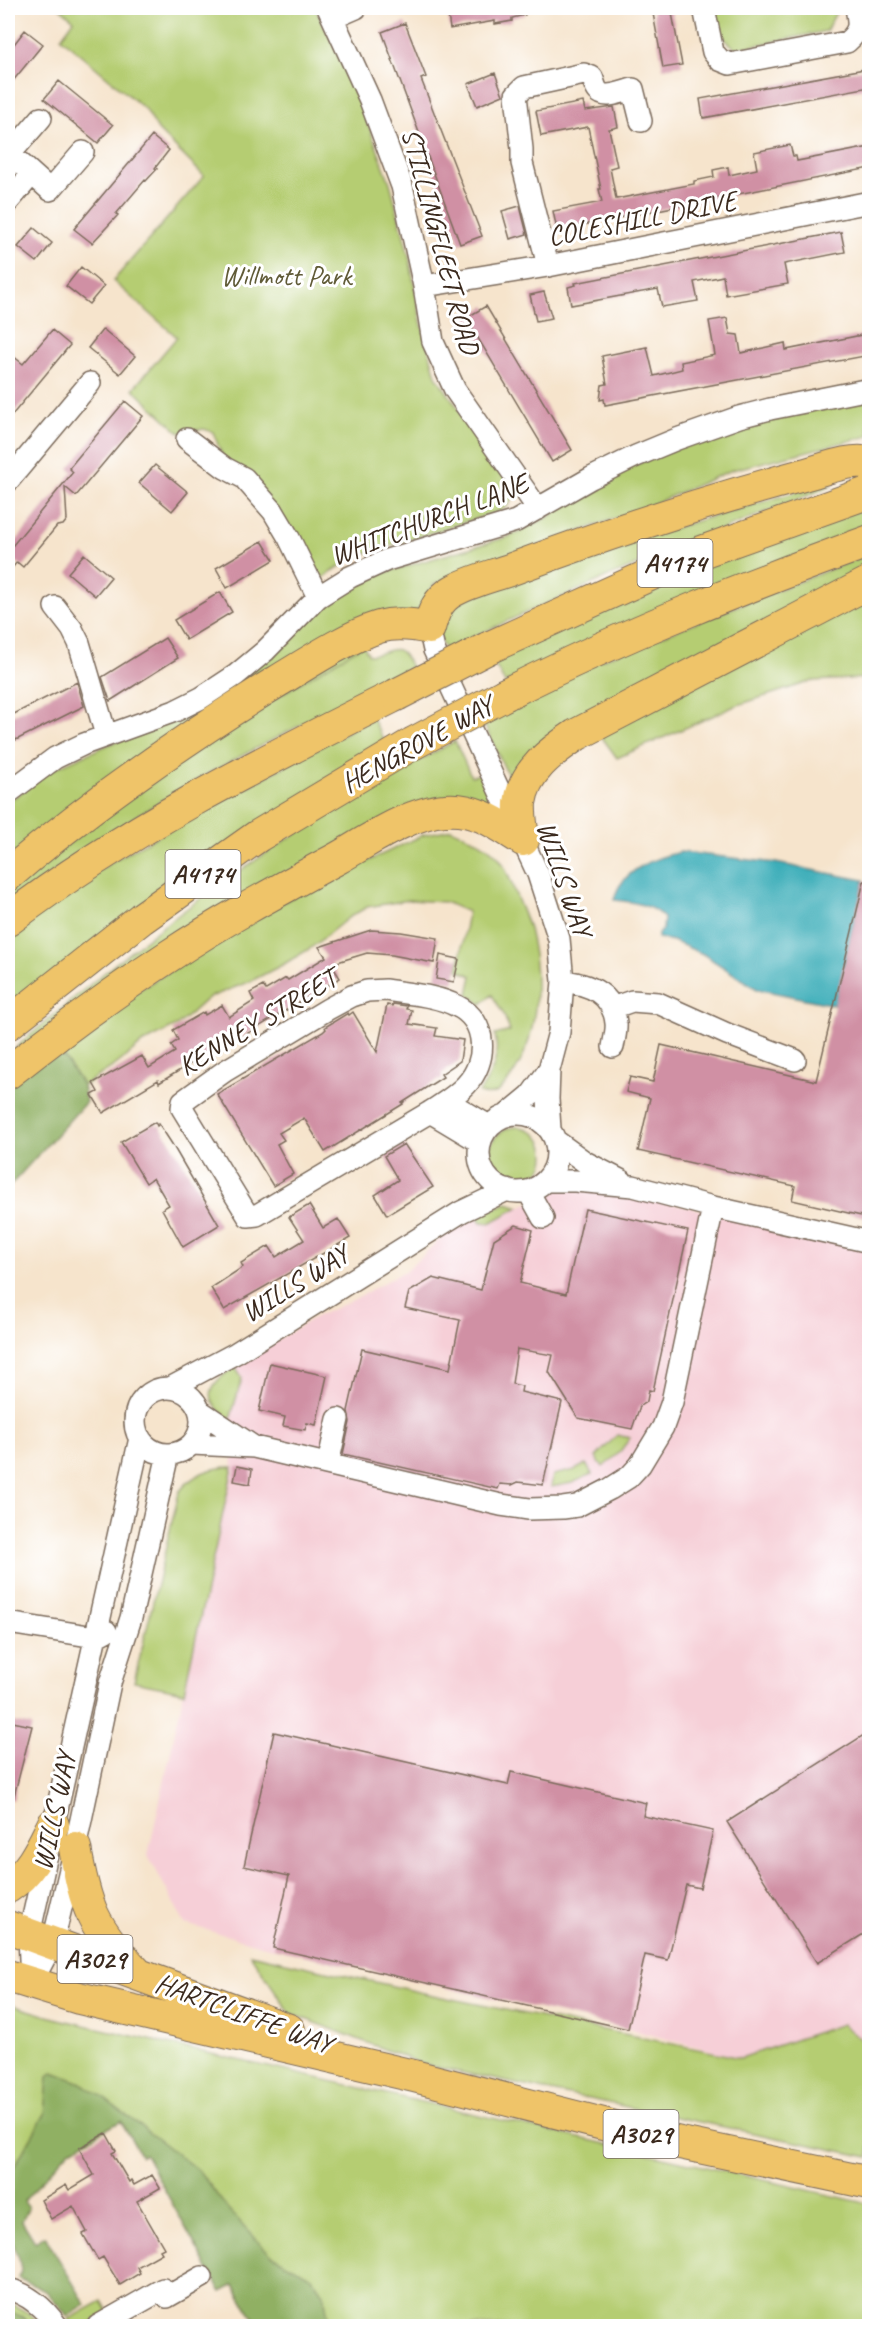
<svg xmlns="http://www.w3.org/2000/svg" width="877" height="2334" viewBox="0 0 877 2334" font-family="Caveat,sans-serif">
  <rect width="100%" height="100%" fill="#fff"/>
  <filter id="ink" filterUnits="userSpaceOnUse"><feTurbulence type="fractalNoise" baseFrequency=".0167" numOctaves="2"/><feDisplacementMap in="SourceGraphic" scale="12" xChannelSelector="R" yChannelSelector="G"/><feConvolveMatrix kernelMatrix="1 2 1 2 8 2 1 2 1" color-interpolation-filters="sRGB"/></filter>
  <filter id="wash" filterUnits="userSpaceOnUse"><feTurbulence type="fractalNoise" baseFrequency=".008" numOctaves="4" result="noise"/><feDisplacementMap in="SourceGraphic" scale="24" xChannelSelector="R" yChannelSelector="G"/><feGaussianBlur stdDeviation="1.35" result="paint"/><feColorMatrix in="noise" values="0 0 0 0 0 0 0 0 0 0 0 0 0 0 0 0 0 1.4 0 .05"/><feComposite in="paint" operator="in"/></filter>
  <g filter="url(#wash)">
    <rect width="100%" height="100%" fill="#f6e4cc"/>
    <path fill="#f6cfd7" d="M561,1189L622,1193L869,1246V2046L861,2048L842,2024L741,2058L628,2029L272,1948L185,1924L148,1855L233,1467L230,1420L242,1378L235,1367L315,1317L351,1301L407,1270L448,1232L476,1215L490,1223L519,1207Z"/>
    <path fill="#b5cd72" stroke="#787c48" stroke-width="1.5" d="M60,8H315L350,76L390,183L409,256L421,321L436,376L513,488C513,501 510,506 498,512L354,557L318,581L223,458L213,432L204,429L180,433L133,389L177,337L113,281L204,176L158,130L146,110L61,38L74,20Z
      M714,8H838V9L826,31L736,49L718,33Z
      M869,396V436L732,470L644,508L434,584L415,614L8,858V802L53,769L151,726L335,595L376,575L508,537L550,516L577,495L620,471L742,421Z
      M827,483L832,486C701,537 573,589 445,650L438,636L451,604L599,550Z
      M869,504V531L505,683L492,659L748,546Z
      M869,554V571L582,713C545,735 536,750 512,784L482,720L601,660Z
      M869,591V678L812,681L735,706L617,758L598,732Z
      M363,645L369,655C392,654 396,637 411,667L205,775L138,815L8,903V890L32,870L235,722Z
      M372,718L388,748L8,1018V933L116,859Z
      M455,741L471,776L487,773L504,812L470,799L8,1054C48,1020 88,985 130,952C231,871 341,802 455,741Z
      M451,829C469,837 489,844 501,861C507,871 512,884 516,895C520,906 526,918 529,929C541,977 540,1040 509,1080C500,1091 494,1098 479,1093C492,1074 500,1058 495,1035L510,1031L503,1013L492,995L481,1004L468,994L472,976L458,970L468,912L445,902L409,900L367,907L348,918L311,948L284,964L251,981L208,998L178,1025L143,1043L117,1064L83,1086L54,1042L284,901L423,835Z
      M489 1155a28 28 0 1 1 56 0a28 28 0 1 1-56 0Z
      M507,1203L519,1207L490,1223L481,1222L476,1215Z
      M235,1367L242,1378L230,1420C201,1399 208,1384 235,1367Z
      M617,1435L630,1438L619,1453L603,1467L596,1457Z
      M586,1464L592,1474L572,1483L551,1487L553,1475L575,1470Z
      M233,1467L184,1692L134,1682L179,1492C193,1474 210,1467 233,1467Z
      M250,1954L437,1996L741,2058L842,2024L869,2046V2157L425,2065L290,2013Z
      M8,2004L58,2019L869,2204V2326H750L749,2324L740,2326H258L234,2285L221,2292L145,2154L141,2156L121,2121L69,2150L24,2201L8,2199Z
      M102,2301L109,2313L84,2326H73L69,2319Z
      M8,2302L30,2314L41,2326H33L22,2317L8,2311Z"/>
    <path fill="#90b064" stroke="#666d41" stroke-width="1.5" d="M54,1042L83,1086L86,1102L8,1188V1083Z
      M53,2072L79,2082L96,2092L199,2171L227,2208L271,2255L312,2277L324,2295L330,2326H258L234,2285L221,2292L145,2154L141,2156L121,2121L69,2150L24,2201L28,2208L22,2221L35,2242L45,2236L86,2305L68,2316L47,2292L19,2278L21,2270L19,2258L8,2232V2177L45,2114L48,2076Z
      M8,2311L22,2317L33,2326H8Z"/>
    <path fill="#3eaeb9" stroke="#3c6c6c" stroke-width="1.5" d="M681,852L776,863L864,880L835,1005L757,989L703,954L673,941L658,938V934L663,929L664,918C651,904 632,902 614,900C620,871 655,857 681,852Z"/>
    <g id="blocks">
      <path fill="#d090a4" d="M447,8H524L525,15L512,18V21L495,24V21L450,29Z
        M652,8H671L682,65L663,68Z
        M405,23L426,77L421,79L482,236L460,244L382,32Z
        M25,30L43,44L8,87V52Z
        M870,68V87L703,118L700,99Z
        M495,73L503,95L477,106L468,84Z
        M59,81L113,125L98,143L44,99Z
        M583,102L585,111L614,107L618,127L609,129L617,166L610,168L616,199L694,184V181L714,177L713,170L728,167L729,175L757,169L754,152L790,145L793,156H796L797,161L870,147V168L557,230L553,211L602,202L599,189H601L588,127L541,136L536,111Z
        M152,136L169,150L155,168L157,169L146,181L145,180L116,214L118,215L92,243L74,229Z
        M520,206L527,234L510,239L502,211Z
        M34,228L52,243L37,262L18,247Z
        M841,232L845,252L784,264L788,284L726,295L723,276L694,282L698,301L662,307L658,289L571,305L568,287L576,285L575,283Z
        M81,267L104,286L89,304L66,286Z
        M544,292L552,318L536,321L530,295Z
        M486,306L572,450L552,462L466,318Z
        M727,318L730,334L738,335L741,353L785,343L786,350L867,334L870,355L605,405L604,399L600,400L602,385L607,384L602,356L647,347L654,376L682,369L681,362L715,355L709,321Z
        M103,329L135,356L120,374L88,348Z
        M52,330L70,345L8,420V352L23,364Z
        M125,401L143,416L76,496L65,487L67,520L63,525L57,526L23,567L17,562L8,573V551L73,472L69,468Z
        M155,465L188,492L172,511L139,483Z
        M262,541L274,560L227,588L216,568Z
        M84,554L111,577L95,596L68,573Z
        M220,592L232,612L186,640L174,620Z
        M165,638L178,658L110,701L102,677Z
        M77,682L84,706L16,740L8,723V717Z
        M864,881L870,882V1218L792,1200L795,1186L638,1151L650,1098L626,1092L630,1077L653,1082L661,1045L816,1081Z
        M371,930L401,932L438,938L434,963L392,955L367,953L331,964L340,978L200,1062L198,1059L159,1083L158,1080L103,1113L92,1095L98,1092L93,1083L142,1056L149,1068L175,1052L171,1045L178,1040L173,1030L204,1012L205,1015L222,1005L229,1017L254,1001L250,993L263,986L266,990L286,978L288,980L326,957L319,947Z
        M440,955L459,959L454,982L436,979Z
        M393,1004L407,1006L406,1009L412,1010L409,1024L437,1028L435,1036L463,1040L460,1061L441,1074L443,1077L402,1103L403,1104L325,1152L304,1118L279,1133L284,1140L277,1144L293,1174L273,1186L217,1094L323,1032L326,1029L325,1027L348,1013L349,1015L353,1012L377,1052L387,1005L392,1006Z
        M155,1122L157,1126L159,1124L172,1144L219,1225L183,1247L162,1209L169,1205L153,1178L146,1183L121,1142Z
        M404,1144L433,1187L387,1215L375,1195L398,1180L384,1156Z
        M309,1205L323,1228L338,1219L350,1238L224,1310L211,1288L243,1267L241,1263L269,1246L276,1257L304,1240L289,1217Z
        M585,1209L688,1231L653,1391L649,1390L647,1401L640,1406L632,1429L578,1418L549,1372L553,1355L517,1349L512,1384L522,1386L521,1392L562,1402L543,1485L518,1482L512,1485L500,1484L498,1489L343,1454L350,1422L348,1411L362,1349L450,1369L460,1320L405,1308L409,1292L433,1278L481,1290L494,1239L516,1225L533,1230L520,1283L566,1294Z
        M270,1363L327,1376L316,1425L307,1423L305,1430L283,1426L285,1417L259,1411Z
        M237,1466L252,1469L250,1484L234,1481Z
        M8,1721L32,1726L13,1800L8,1799Z
        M870,1731V1930L817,1963L727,1822Z
        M274,1732L508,1785L511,1772L646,1803L643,1816L713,1831L700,1888L686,1885L668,1960L645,1955L628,2029L273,1948L289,1876L244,1866Z
        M106,2133L116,2151L112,2153L129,2182L131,2180L134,2185L152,2175L160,2188L137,2201L164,2248L160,2250L162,2253L137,2267L140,2273L120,2285L103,2257L98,2260L83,2234L87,2232L73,2206L51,2219L41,2200L66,2185L69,2190L94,2175L79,2148Z"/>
    </g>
  </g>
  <g filter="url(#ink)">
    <use href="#blocks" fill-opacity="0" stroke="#7c6b5b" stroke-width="1.5"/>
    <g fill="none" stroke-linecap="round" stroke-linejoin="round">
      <defs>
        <path id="minor" d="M328,8L370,100L402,186L424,286L433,342L455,390L538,509
          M704,8L713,52L720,60L730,64L847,42C861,30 859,24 856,8
          M333,18L356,8
          M41,118L10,154L50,190L83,152
          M8,202L32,174
          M548,266L522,163V149L516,95L524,87L584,74L592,77C594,81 595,88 598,91C605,100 624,91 633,89L641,121
          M424,286L548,266L870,202
          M187,439L225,468L244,478L273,511L289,538L318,597
          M8,481L90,383
          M55,607L72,629L79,643L106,735
          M429,628L434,650L538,874L559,939L563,981L559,1032L549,1070L548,1099L550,1129
          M8,793L55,758L84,744L175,711L201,698L236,675L265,651L318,597L350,577L387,560L516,521L591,478L636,456L677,439L739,417L770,409L870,389
          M563,981C589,984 613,993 616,1023C617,1030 614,1040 613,1047
          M386,990C409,994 436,995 457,1006C488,1021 488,1062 466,1085C456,1096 442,1104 430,1112L257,1215L248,1216L182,1108L183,1101L225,1071L328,1009L352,996L367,991Z
          M612,1008L632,1001L658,1003L727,1034L795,1060
          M447,1101L489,1126
          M430,1112L480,1142
          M479 1153a39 39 0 1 1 78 0a39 39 0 1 1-78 0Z
          M508,1114L531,1095L549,1070
          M556,1141L585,1162L622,1181
          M546,1181H575L633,1186L713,1207L870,1242
          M528,1191L543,1218
          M170,1388L236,1353L461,1212L507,1190
          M135 1421a33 33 0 1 1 66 0a33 33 0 1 1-66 0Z
          M200,1411L254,1447
          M192,1444L254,1447L501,1505L529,1509L563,1508L577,1506L610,1489L629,1477L640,1465L663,1427L672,1402L713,1207
          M328,1464L338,1419
          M8,1623L95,1637L106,1631
          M31,1984L29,1935L140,1438
          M31,1984L53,1942L75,1848L110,1683L131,1618L168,1454
          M8,2289C29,2294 45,2309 57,2326
          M98,2326L163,2289L167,2297L202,2277"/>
        <path id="highway" d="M488,648L696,554L870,492
          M506,694C624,634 746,586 870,541
          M523,840C522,828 519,815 520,803C524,771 552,751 576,735L870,582
          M8,875C92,803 184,739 278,681C306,664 349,636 379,627C396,622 412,624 429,628C433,613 438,599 453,591C471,581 493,576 512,569C606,534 706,501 803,475C823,470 849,458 870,463
          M8,920C127,829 262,762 396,695
          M8,1024L142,918L258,836L412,744
          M8,1073C60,1032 114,992 169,956C223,920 281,889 338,858C368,841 410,812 445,810C475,807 499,825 523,840
          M75,1848C85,1906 93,1928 135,1971
          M8,1887C31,1872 41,1849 53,1825
          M8,1927L289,2030
          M8,1976L79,1998L414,2076L666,2140L870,2183"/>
      </defs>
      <use href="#minor" stroke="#7c6b5b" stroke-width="24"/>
      <use href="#highway" stroke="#7c6b5b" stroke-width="34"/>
      <use href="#minor" stroke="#fff" stroke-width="21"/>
      <use href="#highway" stroke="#efc469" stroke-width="32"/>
      <defs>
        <path id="highway-bridge" d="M396,695L488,648
          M412,744L506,694"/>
      </defs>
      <use href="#highway-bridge" stroke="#7c6b5b" stroke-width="34" stroke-linecap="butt"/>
      <use href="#highway-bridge" stroke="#efc469" stroke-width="32"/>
    </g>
  </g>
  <g text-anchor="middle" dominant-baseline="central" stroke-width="6" stroke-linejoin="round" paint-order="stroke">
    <g fill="#fff" stroke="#766a62" stroke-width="1.5">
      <rect x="637.5" y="539" width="75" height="48" rx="4.5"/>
      <rect x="165.5" y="850" width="75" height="48" rx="4.5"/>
      <rect x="57.5" y="1935" width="75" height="48" rx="4.5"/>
      <rect x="603.5" y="2110" width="75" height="48" rx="4.5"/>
    </g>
    <g font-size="27" font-weight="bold" fill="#3b2a1e">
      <text x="675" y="563">A4174</text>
      <text x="203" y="874">A4174</text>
      <text x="95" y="1959">A3029</text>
      <text x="641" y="2134">A3029</text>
    </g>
    <g font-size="28" fill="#3b2a1e" stroke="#fff">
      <text transform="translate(642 218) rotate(-11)">COLESHILL DRIVE</text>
      <text transform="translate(441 241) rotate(75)">STILLINGFLEET ROAD</text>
      <text transform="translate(429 519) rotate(-21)">WHITCHURCH LANE</text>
      <text transform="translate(417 744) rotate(-29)">HENGROVE WAY</text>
      <text transform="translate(565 879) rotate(71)">WILLS WAY</text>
      <text transform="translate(257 1022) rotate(-31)">KENNEY STREET</text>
      <text transform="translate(295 1283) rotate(-32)">WILLS WAY</text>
      <text transform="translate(54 1811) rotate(-78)">WILLS WAY</text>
      <text transform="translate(244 2013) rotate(20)">HARTCLIFFE WAY</text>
    </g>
    <g font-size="28" fill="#605b37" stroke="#fff">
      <text x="286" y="275">Willmott Park</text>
    </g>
  </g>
  <rect width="877" height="2334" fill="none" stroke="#fff" stroke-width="30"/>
</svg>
